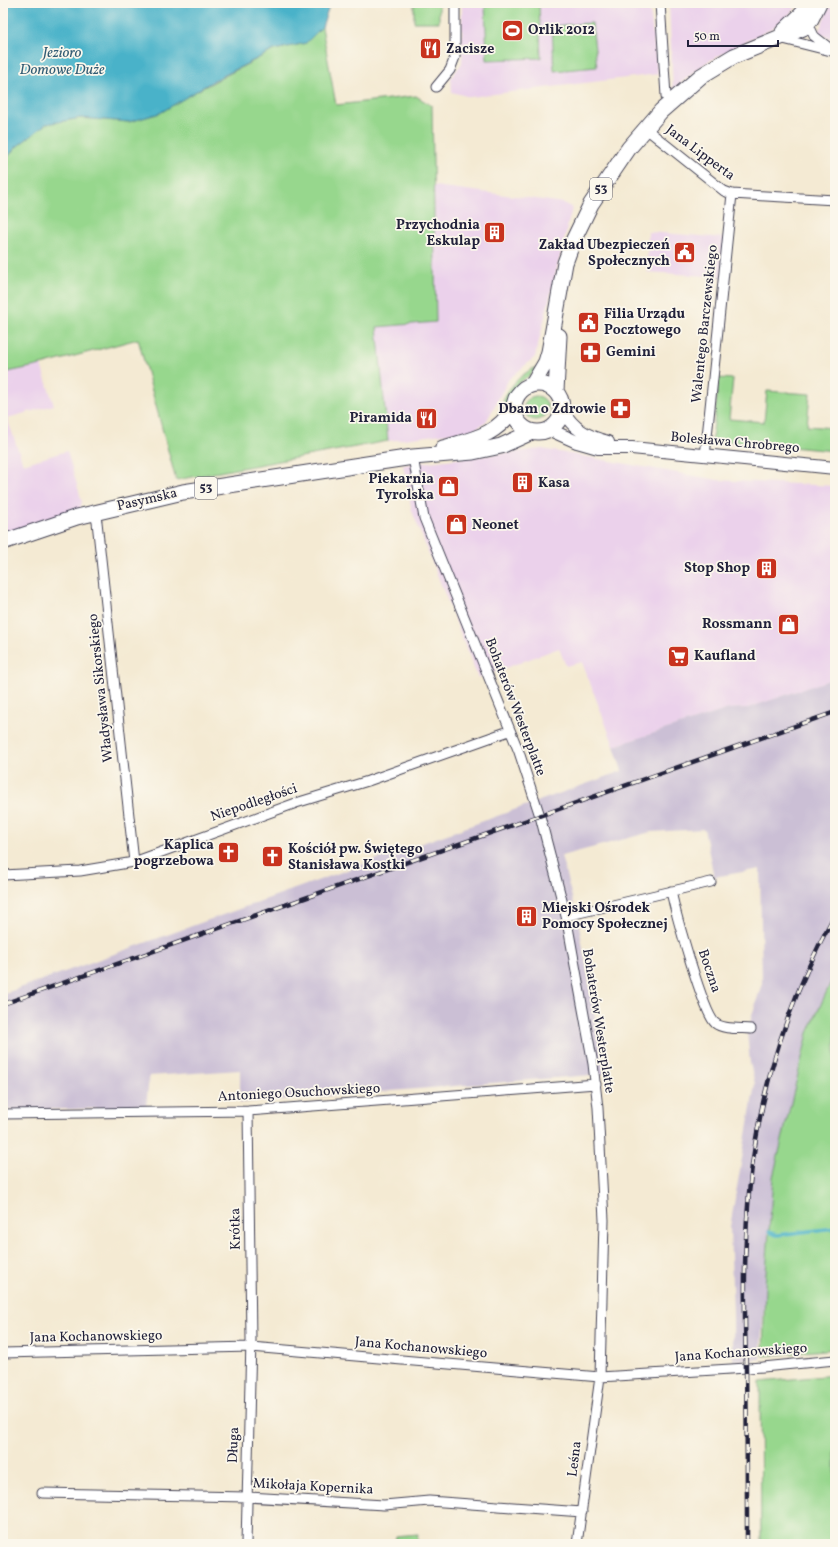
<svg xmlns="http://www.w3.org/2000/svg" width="838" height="1547" viewBox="0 0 838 1547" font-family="Vollkorn,serif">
  <rect width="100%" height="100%" fill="#fbf7ec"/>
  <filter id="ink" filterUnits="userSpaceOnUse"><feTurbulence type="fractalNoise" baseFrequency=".025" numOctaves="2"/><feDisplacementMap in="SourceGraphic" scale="8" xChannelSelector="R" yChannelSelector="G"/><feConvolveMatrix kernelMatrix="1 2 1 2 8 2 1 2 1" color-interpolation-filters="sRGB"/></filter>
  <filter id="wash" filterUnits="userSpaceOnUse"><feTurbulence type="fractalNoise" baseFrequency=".012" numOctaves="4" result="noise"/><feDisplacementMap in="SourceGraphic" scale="16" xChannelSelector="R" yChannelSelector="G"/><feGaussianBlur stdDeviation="0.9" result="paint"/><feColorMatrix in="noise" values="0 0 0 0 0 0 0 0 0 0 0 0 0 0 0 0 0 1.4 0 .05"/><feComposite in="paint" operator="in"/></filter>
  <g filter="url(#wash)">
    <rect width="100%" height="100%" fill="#f4ead3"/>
    <path fill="#ebd1eb" d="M462,3H649L658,74L470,97L452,92L451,78L462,63Z
      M669,3H799L790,14L772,28L707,62L673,89Z
      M831,3H835V40L818,33Z
      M434,186L522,197L564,203L572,208L535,357L509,379L486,422L474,430L388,441L377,327L436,322Z
      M648,232L726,238L724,277L647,272Z
      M41,365L54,405L7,418L23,464L67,451L82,502L77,517L3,542V373Z
      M542,449L718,480L835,486V678L748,708L729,709L614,746L582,662L566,666L559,648L478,678L412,511L403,465Z"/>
    <path fill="#cbbfd5" d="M835,678V973L808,1033L773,1177L760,1359L733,1361V1313L730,1227L755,1084L750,1063L747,1032L762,983L760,869L714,877L704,829L651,832L561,856L578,920L605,1074L240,1103V1070L149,1076L146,1108L3,1110V994L622,771L614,746L729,709L748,708Z"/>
    <path fill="#97d78d" stroke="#5c7c64" d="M414,3H439V22H414Z
      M485,3H539L541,58L487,60Z
      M592,23L597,67L554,71L552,26Z
      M322,27L336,105L416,96L432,106L436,322L377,327L388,441L176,480L138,339L41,365L3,373V163L15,148L46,124L81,118L129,122L160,113L193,93L274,50L306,43Z
      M536,367C530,379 523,377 514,388C510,394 509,399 507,405C505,410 501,414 498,419C502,395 515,377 536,367Z
      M719,378L733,379L729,419L764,422L767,391L810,394L807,426L834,428L835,416V451L712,440Z
      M524 408a12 12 0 1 1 24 0a12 12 0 1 1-24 0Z
      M835,973V1349L763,1356L765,1286L773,1177L808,1033Z
      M835,1375V1544H761L760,1382Z
      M418,1534L417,1544H395L396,1536Z"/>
    <path fill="#4ab2c9" stroke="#366a82" d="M3,3H330L322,27L306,43L274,50L213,81L160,113L129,122L81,118L46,124L15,148L3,163Z"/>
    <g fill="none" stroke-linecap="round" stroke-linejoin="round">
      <path stroke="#4ab2c9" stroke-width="3.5" d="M769,1232L777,1235L835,1228"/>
    </g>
  </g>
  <g filter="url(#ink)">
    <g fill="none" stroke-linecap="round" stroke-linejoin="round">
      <defs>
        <path id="minor" d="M660,3L666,96L671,102
          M808,23L814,36L832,50
          M779,38L835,52
          M436,87L450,70L455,57V3
          M645,128L724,191L732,194L835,200
          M705,456L732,194
          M413,457L424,518L519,752L540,816L566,916L593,1064L598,1108L604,1220L600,1377L577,1544
          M94,512L97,522L134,862
          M3,875L80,871L134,862L296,803L368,781L509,731
          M671,891C675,911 703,1012 715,1023C723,1030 741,1028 751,1029
          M566,916L711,882
          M3,1114L248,1111L596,1084
          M3,1353L251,1347L600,1377L763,1367L835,1360
          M42,1493L247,1497L384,1505L429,1501L582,1512
          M246,1544L251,1340L248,1111"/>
        <path id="tertiary" d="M563,411C573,429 588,437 608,442
          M548,429L577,442L598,448H632L835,468"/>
        <path id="primary" d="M783,32L803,13L808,3
          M514 408a24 24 0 1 1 48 0a24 24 0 1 1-48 0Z
          M533,384L546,362L549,352L565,263L573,241L591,204L629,148L661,111L701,76L734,56L803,28L811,19L819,3
          M556,391L559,336
          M443,448C473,439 497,436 514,407
          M3,542L77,517L183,492L413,457L473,452L501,446L532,432"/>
      </defs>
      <use href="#minor" stroke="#424052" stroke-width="11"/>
      <use href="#tertiary" stroke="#424052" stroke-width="14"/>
      <use href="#primary" stroke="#424052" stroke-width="17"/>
      <use href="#minor" stroke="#fff" stroke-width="9"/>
      <use href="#tertiary" stroke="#fff" stroke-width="12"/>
      <use href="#primary" stroke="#fff" stroke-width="15"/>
      <defs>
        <path id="rail" d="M3,1004L835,712
          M747,1544C747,1486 747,1427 746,1369C744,1292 743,1215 756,1139C769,1060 797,984 835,914"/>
      </defs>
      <use href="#rail" stroke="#22223b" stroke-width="4.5"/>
      <use href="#rail" stroke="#fbf7ec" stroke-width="3" stroke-dasharray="9" stroke-linecap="butt"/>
    </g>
  </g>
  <defs>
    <symbol id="stadium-square" viewBox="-11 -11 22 22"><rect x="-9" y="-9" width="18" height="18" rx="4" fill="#c8321e" stroke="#fbf7ec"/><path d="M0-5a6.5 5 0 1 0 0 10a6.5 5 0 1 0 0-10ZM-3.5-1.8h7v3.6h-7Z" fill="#fff"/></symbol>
    <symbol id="restaurant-square" viewBox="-11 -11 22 22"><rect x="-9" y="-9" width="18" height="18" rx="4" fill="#c8321e" stroke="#fbf7ec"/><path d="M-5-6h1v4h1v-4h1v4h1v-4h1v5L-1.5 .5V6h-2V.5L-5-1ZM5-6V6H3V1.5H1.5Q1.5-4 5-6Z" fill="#fff"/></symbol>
    <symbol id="building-square" viewBox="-11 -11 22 22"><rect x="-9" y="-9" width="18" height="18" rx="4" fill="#c8321e" stroke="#fbf7ec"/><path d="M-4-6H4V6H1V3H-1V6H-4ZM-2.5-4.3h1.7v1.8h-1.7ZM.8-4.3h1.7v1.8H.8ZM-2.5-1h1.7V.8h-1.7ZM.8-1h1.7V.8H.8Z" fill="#fff"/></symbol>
    <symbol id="civic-square" viewBox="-11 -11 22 22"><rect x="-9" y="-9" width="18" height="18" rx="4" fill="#c8321e" stroke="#fbf7ec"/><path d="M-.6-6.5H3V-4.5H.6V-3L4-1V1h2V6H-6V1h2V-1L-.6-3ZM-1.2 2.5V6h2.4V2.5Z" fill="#fff"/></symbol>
    <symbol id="pharmacy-square" viewBox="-11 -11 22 22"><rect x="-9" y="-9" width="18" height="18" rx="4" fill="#c8321e" stroke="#fbf7ec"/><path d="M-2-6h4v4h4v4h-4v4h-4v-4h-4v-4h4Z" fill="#fff"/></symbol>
    <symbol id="shop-square" viewBox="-11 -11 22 22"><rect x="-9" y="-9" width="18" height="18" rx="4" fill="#c8321e" stroke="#fbf7ec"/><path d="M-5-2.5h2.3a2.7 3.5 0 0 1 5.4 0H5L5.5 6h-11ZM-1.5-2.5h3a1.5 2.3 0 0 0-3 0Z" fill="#fff"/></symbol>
    <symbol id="supermarket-square" viewBox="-11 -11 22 22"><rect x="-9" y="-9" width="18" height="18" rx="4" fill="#c8321e" stroke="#fbf7ec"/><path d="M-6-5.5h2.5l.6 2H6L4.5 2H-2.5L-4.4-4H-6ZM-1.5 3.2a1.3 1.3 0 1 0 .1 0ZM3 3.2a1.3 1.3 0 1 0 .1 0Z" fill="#fff"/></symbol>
    <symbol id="church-square" viewBox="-11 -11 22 22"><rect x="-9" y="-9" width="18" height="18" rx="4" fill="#c8321e" stroke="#fbf7ec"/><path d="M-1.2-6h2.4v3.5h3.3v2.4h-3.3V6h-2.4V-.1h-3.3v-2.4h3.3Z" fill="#fff"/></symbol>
  </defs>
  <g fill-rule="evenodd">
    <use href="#stadium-square" x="500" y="18" width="25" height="25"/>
    <use href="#restaurant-square" x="418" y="36" width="25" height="25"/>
    <use href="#building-square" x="482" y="220" width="25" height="25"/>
    <use href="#civic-square" x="672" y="240" width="25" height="25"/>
    <use href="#civic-square" x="576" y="310" width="25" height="25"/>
    <use href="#pharmacy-square" x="578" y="340" width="25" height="25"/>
    <use href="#pharmacy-square" x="608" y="396" width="25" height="25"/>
    <use href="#restaurant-square" x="414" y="406" width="25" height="25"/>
    <use href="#building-square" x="510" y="470" width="25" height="25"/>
    <use href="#shop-square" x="436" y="474" width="25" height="25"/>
    <use href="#shop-square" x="444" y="512" width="25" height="25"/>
    <use href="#building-square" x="754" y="556" width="25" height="25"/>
    <use href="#shop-square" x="776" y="612" width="25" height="25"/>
    <use href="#supermarket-square" x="666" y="644" width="25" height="25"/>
    <use href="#church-square" x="216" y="840" width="25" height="25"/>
    <use href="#church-square" x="260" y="844" width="25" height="25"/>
    <use href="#building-square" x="514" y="904" width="25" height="25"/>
  </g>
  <g text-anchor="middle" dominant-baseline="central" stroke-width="3.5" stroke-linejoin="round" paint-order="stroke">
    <g fill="#fbf7ec" stroke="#636270" stroke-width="1">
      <rect x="590" y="178" width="22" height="22" rx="3"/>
      <rect x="195" y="477" width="22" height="22" rx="3"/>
    </g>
    <g font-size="13" font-weight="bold" fill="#22223b">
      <text x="601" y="189">53</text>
      <text x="206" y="488">53</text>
    </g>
    <g font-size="14" font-weight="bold" fill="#22223b" stroke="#fbf7ec" text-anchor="start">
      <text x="528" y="30">Orlik 2012</text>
      <text x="446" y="49">Zacisze</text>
      <text x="480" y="225" text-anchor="end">Przychodnia<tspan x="480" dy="16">Eskulap</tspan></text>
      <text x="670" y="245" text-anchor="end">Zakład Ubezpieczeń<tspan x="670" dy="16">Społecznych</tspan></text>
      <text x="604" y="314">Filia Urządu<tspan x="604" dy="16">Pocztowego</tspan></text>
      <text x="606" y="352">Gemini</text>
      <text x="606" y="409" text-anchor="end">Dbam o Zdrowie</text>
      <text x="412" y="418" text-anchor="end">Piramida</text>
      <text x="434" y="479" text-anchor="end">Piekarnia<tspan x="434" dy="16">Tyrolska</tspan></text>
      <text x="538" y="483">Kasa</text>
      <text x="472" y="525">Neonet</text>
      <text x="750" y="568" text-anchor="end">Stop Shop</text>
      <text x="772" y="624" text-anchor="end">Rossmann</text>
      <text x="694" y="656">Kaufland</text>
      <text x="214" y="845" text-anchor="end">Kaplica<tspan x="214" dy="16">pogrzebowa</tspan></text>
      <text x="288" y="849">Kościół pw. Świętego<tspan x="288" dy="16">Stanisława Kostki</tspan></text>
      <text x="542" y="908">Miejski Ośrodek<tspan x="542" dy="16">Pomocy Społecznej</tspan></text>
    </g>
    <g font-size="14" fill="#22223b" stroke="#fbf7ec">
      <text transform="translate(700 153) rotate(37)">Jana Lipperta</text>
      <text transform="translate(705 324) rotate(-84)">Walentego Barczewskiego</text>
      <text transform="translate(735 443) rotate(5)">Bolesława Chrobrego</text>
      <text transform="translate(147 500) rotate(-13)">Pasymska</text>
      <text transform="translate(101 688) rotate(-96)">Władysława Sikorskiego</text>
      <text transform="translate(515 707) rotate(69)">Bohaterów Westerplatte</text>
      <text transform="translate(254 803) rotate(-19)">Niepodległości</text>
      <text transform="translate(709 971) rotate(71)">Boczna</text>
      <text transform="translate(598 1021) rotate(81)">Bohaterów Westerplatte</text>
      <text transform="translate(299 1093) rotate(-3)">Antoniego Osuchowskiego</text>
      <text transform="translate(236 1229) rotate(-91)">Krótka</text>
      <text transform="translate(96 1337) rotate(-1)">Jana Kochanowskiego</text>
      <text transform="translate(421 1348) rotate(5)">Jana Kochanowskiego</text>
      <text transform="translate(741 1353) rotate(-4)">Jana Kochanowskiego</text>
      <text transform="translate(234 1445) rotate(-88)">Długa</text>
      <text transform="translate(575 1459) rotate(-83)">Leśna</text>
      <text transform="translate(313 1487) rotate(3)">Mikołaja Kopernika</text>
    </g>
    <g font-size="15" font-style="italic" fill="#325c74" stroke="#fbf7ec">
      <text x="62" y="53">Jezioro<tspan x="62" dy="17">Domowe Duże</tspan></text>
    </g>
  </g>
  <rect width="838" height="1547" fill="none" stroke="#fbf7ec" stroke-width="16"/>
  <path d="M688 40v6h90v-6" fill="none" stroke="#22223b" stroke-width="2"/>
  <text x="694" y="40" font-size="12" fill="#22223b" stroke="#fbf7ec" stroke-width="3" paint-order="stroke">50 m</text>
</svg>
